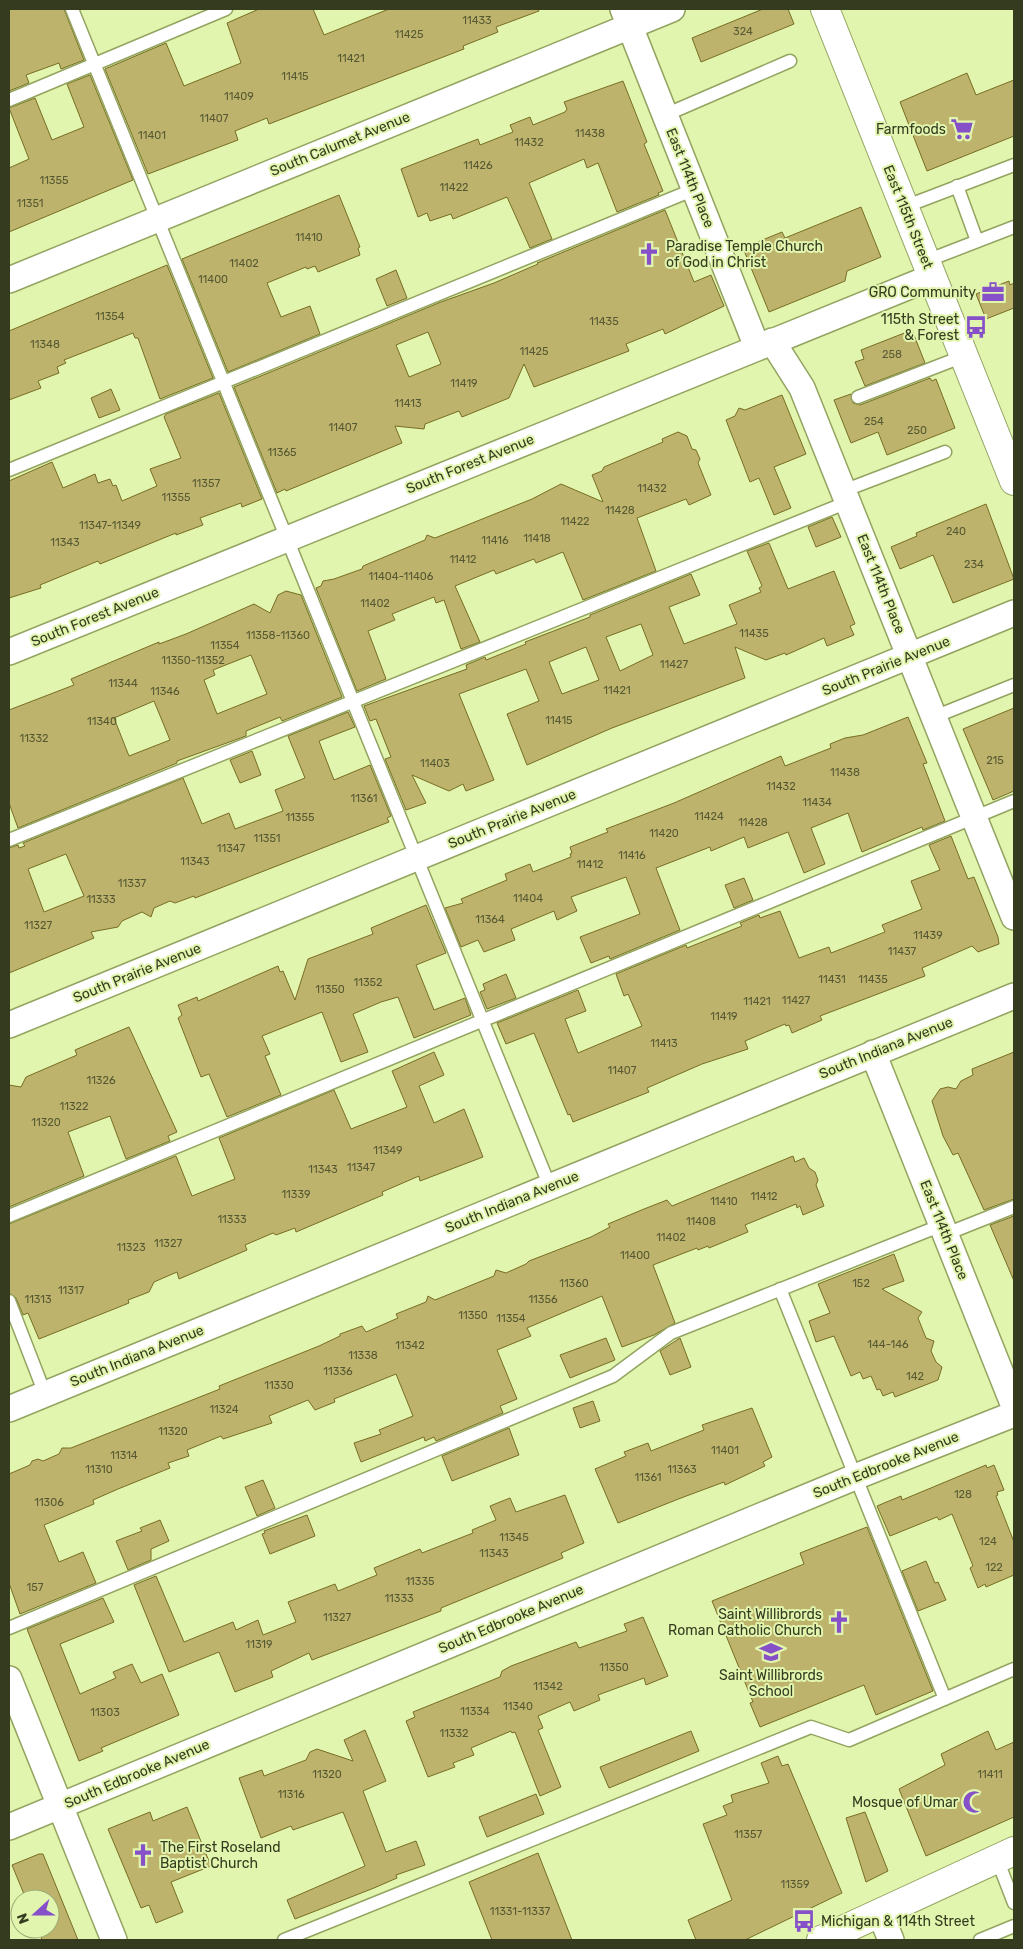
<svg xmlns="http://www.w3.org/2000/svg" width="1023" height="1949" viewBox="0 0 1023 1949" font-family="Rubik,sans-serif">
  <rect width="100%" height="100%" fill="#e1f5ae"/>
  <path fill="#beb36c" stroke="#786d24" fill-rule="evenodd" d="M9,9H64L84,60L61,69L59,63L26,75L29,83L9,91Z
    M259,9H313L324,35L389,9H538L539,11L496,27L498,32L463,46L464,49L269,124L267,118L235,131L238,140L148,174L105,69L166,43L184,86L241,63L227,23Z
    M763,9H788L794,24L701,62L692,38Z
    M967,73L976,95L1014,80V136L927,171L900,102Z
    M90,75L133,180L9,232V168L29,159L9,108L35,98L52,140L84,127L67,84Z
    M623,81L647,142L644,144L663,191L658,193L659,195L617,212L598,163L587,168L584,159L529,183L552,239L530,248L507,197L453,219L451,214L430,221L427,213L418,217L401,169L478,139L480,145L513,132L510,125L530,117L533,125L565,112L567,109L564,102Z
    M339,195L360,247L358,248L360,255L318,272L315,266L307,269L306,267L267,283L281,317L310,306L320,334L228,372L182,259Z
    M861,207L881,257L847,271L845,281L769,312L743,248L782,232L785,238Z
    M665,210L694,282L711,275L724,306L665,334L663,329L626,344L629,351L534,387L524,364L509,398L462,417L459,411L425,424L424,429L395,426L402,443L286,491L285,489L277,493L234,387L441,302L494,283L538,264L537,263ZM428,332L441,364L409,377L396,345Z
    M167,265L213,378L160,399L138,338H135L133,333L64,360L66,363L57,367L59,373L38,381L41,388L9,400V331Z
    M396,270L407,298L387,306L376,279Z
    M1009,281L1010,285L1014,283V308L986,319L976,294Z
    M912,330L925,363L865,386L855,362L864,359L861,350Z
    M930,378L932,381L936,379L955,428L887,455L878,432L851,443L834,400L851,394L853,403L860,405Z
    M111,389L120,410L99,418L91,398Z
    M219,393L262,499L242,507L241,503L200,518L203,525L176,535V533L100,564L98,561L40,585L41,588L9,598V481L52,462L63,488L95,474L98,483L110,479L113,486L116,485L122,501L157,486L150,469L181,458L164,417L166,414Z
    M782,395L806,454L774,467L791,508L774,515L759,478L750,482L726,420L735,416L739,408L745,410Z
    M678,432L687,436L692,449L696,450L700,459L698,463L711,495L689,505L686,499L637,518L656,571L583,600L563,552L536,563L534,559L496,574L494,570L455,586L480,642L461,649L444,600L436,603L434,597L392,614L395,620L368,631L386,679L357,691L316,588L321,586L323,581L334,579L362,569L363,566L425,540L427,535L435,538L532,499L561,484L603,502L592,475L602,471L604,467L663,442L662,439Z
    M986,504L1014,579L953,603L933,555L900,569L891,547L917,536L916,533Z
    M832,517L841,537L816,547L808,527Z
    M769,543L788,589L834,571L855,624L850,626L854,635L827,646L824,638L786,655L785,653L766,660L735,647L745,678L612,728L527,765L507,714L539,701L526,669L459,694L494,780L466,791L463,784L449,791L412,775L426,803L406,810L385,759L391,757L376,719L370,721L364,706L467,669L466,665L485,657L486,660L526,644L525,642L590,617V615L691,574L700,595L669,607L684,644L737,624L729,605L761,592L759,588L762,586L747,551ZM641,624L653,655L620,671L606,637ZM586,647L599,680L562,694L549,662Z
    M286,591L301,595L342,697L282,721L280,717L246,731V736L177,761V763L18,828L9,803V710L74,685L71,679L159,642V644L186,634L254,604L270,613L278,595ZM251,655L267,694L217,714L204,680L215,675L213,670ZM154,701L170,740L129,756L114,718Z
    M1014,708V791L993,800L963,729Z
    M348,712L355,727L319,741L334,780L370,765L391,816L387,818L389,822L195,898L194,896L175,903L170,901L154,908L151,917L142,912L122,921L118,927L91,932L94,938L9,973V848L18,845L19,848L25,846L23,843L183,778L202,824L229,813L235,829L283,811L275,790L305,778L288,736ZM66,854L84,896L44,912L28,869Z
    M908,717L927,763L923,764L945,821L923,830L922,827L862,852L848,813L811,828L825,864L804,873L788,832L748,848L744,837L711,851L710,847L656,868L680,930L610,959L609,956L591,963L580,937L640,914L626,877L571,897L577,911L557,920L554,911L511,929L515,940L484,952L478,940L461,947L445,908L463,903L461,899L507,880L505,874L530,864L533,872L571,857L570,854L572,853L570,847L608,832L606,829L674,803L781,756L785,766L831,748L830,744L845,738L863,735Z
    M252,751L261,775L240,783L230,760Z
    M951,836L968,879L974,877L998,937L999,944L978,952L972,946L922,968L925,976L820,1016L822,1020L792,1033L789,1025L786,1026L785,1024L745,1041L748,1049L702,1064L647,1088L649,1092L573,1122L570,1114L568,1115L534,1033L506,1044L497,1023L578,990L586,1011L565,1019L578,1053L642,1026L628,994L624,996L616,974L686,945L687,948L742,926L740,923L759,915L760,918L780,911L799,958L829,947L831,953L885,932L882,925L922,909L911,881L940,870L929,845Z
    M744,878L753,900L734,908L725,885Z
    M426,905L446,953L416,965L434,1010L465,998L471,1015L414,1038L398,997L381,1002L353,1014L368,1052L341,1062L322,1012L262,1036L270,1054L265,1056L281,1095L227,1117L209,1074L201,1077L178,1018L182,1015L178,1005L197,997L198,1001L278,966L280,972L283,971L295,1000L308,959L373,934L371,928Z
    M506,974L516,998L487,1009L480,992L485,990L483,984Z
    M129,1027L177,1132L168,1136L170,1141L126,1159L110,1116L68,1132L84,1176L9,1207V1085L21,1087L26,1077L77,1055L75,1050Z
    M434,1052L444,1075L419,1086L434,1123L464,1109L483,1157L420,1181L419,1176L382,1192L383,1195L296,1232L295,1228L276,1235L273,1233L245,1245L247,1250L179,1279L177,1272L154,1282L149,1292L128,1300L129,1303L39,1339L28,1313L23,1315L16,1298L9,1293V1224L176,1156L192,1196L235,1179L219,1138L334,1090L351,1129L407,1107L392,1071Z
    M1014,1052V1199L984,1210L958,1153L953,1155L943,1136L932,1101L940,1089L948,1087L956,1089L961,1081L973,1075L972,1069Z
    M793,1156L795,1162L804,1158L809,1168L815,1172L818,1180L816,1185L824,1206L803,1215L800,1206L797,1208L796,1204L745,1225L748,1232L709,1248L708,1246L698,1250L697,1248L653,1265L675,1323L654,1335L622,1347L602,1296L527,1328L531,1336L497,1350L517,1399L500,1406L503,1413L436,1441L434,1437L425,1441L424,1437L361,1462L354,1443L381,1434L379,1430L413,1416L396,1374L334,1399L335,1402L315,1410L308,1400L269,1416L272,1423L223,1439L221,1436L187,1450L189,1456L168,1463L170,1468L118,1489L93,1500L94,1504L44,1525L59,1562L83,1552L96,1583L20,1614L9,1583V1474L30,1465L32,1461L38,1459L43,1461L59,1454L62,1448H71L220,1389L219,1386L319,1346L340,1336V1334L362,1326L366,1332L398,1318L396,1314L426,1302L428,1296L435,1300L494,1276L496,1270L506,1273L526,1264L529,1261L591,1237L610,1227L608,1224L644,1209L667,1200L672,1206Z
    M1014,1216V1281L990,1225Z
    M894,1254L904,1281L882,1289L922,1312L918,1318L926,1338L934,1341L931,1351L936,1362L942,1367L938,1380L895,1397L893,1392L883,1396L880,1389L877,1390L871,1376L863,1379L860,1372L851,1376L834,1336L816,1342L809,1321L830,1313L818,1284Z
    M606,1338L615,1360L570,1378L560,1355Z
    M680,1338L691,1367L670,1375L660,1351Z
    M593,1401L600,1421L580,1428L573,1408Z
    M752,1408L772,1457L763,1462L765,1466L725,1485L724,1482L681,1498L618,1523L595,1469L626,1456L624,1452L648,1443L651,1451L704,1430L702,1425Z
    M509,1428L519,1455L452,1481L442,1456Z
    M986,1465L987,1468L994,1465L1004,1490L997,1492L998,1495L996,1496L1014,1542V1575L986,1587L985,1584L978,1588L970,1568L973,1566L952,1514L939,1520L937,1517L890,1536L877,1506L901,1496L902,1500Z
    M263,1480L275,1508L257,1516L245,1487Z
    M565,1495L584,1543L561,1553L563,1558L441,1608V1611L312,1660L309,1653L271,1671L273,1677L235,1692L219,1652L169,1672L134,1585L156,1576L184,1642L233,1622L236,1630L258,1620L263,1635L296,1622L288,1602L335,1584L338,1591L377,1575L374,1568L420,1549L422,1553L473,1533L472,1530L496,1520L490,1506L510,1498L516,1512Z
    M307,1515L315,1536L270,1554L262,1534L265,1533L264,1531Z
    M160,1520L169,1541L151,1549V1560L128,1570L116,1541L142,1531L140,1528Z
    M867,1527L933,1691L876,1715L864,1685L760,1727L750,1703L753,1702L712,1601L804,1564L800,1553Z
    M926,1561L935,1583L938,1582L946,1600L918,1611L902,1571Z
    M103,1598L114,1622L60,1644L80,1694L116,1678L113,1672L132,1664L141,1683L162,1674L179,1715L101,1748L103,1751L79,1761L27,1629Z
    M643,1617L668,1676L646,1685L644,1678L598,1695L600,1700L574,1711L570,1702L538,1716L543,1728L538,1730L561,1787L540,1796L515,1732L512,1733L511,1731L471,1748L474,1755L453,1763L455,1767L428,1777L406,1721L415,1717L413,1712L500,1677L502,1671L511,1666L576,1642L579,1648L627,1631L624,1624Z
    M365,1730L386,1781L363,1791L386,1852L416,1841L425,1865L396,1875L397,1878L374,1888L295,1919L287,1900L365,1866L343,1812L293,1830L291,1826L261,1838L239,1778L262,1770L264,1776L306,1760L310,1752L317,1749L353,1761L344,1740Z
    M691,1731L699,1751L609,1788L600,1767Z
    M988,1731L996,1750L1014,1742V1817L926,1856L899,1789L945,1765L941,1754Z
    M778,1756L782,1766L788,1764L842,1893L745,1940H696L688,1920L732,1900L703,1824L727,1815L723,1806L733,1802L731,1795L769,1783L761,1763Z
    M536,1794L544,1814L487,1837L479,1817Z
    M187,1807L211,1866L171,1882L183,1912L156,1923L149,1905L141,1908L108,1829L150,1812L153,1821Z
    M865,1812L888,1871L866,1882L846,1818Z
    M538,1853L572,1940H492L469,1882Z
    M39,1854H43L78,1940H42L38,1929H50V1899H26L12,1865Z"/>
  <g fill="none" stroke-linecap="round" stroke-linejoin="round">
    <defs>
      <path id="service" d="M72,9L550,1187
        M9,100L226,9
        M665,115L790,61
        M957,186L977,241
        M904,207L1014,165
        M926,261L1014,227
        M858,397L964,356
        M9,470L695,189
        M843,491L945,452
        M934,717L1014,685
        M9,840L848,502
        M9,1216L1014,801
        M946,1234L1014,1207
        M780,1289L945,1699
        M9,1301L45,1394
        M9,1628L613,1376L671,1333L942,1225
        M997,1859L1014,1903
        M284,1940L811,1727L849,1740L1014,1669
        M980,1940L1014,1926"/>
      <path id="minor" d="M623,9L757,347
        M9,280L672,9
        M772,341L802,388L1014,917
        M9,652L932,277
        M9,1025L1014,613
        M873,1053L1014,1406
        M9,1409L1014,996
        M9,1679L114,1940
        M9,1827L855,1477L1014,1414
        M880,1913L891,1940"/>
      <path id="tertiary" d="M825,9L1014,481"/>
      <path id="secondary" d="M821,1940L1014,1851"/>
    </defs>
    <use href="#service" stroke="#93a461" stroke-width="15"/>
    <use href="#minor" stroke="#93a461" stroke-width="28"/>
    <use href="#tertiary" stroke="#93a461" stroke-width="30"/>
    <use href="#secondary" stroke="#93a461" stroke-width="30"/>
    <use href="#service" stroke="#fff" stroke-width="12"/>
    <use href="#minor" stroke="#fff" stroke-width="25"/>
    <use href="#tertiary" stroke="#fff" stroke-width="28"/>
    <use href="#secondary" stroke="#fff" stroke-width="28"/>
  </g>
  <defs>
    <symbol id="supermarket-bare" viewBox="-9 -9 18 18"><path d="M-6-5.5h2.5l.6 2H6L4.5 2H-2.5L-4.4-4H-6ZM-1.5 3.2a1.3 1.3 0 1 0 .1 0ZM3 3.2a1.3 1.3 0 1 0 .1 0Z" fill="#8550c8" stroke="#e1f5ae" stroke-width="2.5" paint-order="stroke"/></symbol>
    <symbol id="church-bare" viewBox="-9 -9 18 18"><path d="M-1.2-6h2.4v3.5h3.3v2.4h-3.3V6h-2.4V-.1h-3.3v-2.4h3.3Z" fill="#8550c8" stroke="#e1f5ae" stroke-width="2.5" paint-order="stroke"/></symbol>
    <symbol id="office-bare" viewBox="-9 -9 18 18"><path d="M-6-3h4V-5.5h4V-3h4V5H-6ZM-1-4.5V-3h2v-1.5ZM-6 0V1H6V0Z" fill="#8550c8" stroke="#e1f5ae" stroke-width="2.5" paint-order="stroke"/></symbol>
    <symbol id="bus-bare" viewBox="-9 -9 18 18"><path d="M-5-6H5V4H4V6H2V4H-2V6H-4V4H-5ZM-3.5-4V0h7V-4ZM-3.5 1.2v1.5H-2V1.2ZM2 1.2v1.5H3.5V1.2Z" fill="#8550c8" stroke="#e1f5ae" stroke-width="2.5" paint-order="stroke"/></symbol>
    <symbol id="school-bare" viewBox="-9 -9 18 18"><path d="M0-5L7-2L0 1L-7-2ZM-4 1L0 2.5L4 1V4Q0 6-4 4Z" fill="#8550c8" stroke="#e1f5ae" stroke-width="2.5" paint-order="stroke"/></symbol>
    <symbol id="mosque-bare" viewBox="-9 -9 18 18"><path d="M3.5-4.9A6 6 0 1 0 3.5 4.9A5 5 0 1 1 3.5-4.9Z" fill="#8550c8" stroke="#e1f5ae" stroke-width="2.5" paint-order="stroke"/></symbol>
  </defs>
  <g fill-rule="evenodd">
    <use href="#supermarket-bare" x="946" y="113" width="32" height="32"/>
    <use href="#church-bare" x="633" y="238" width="32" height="32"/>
    <use href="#office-bare" x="977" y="276" width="32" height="32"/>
    <use href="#bus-bare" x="960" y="311" width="32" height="32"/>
    <use href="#church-bare" x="823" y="1606" width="32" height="32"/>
    <use href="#school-bare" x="755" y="1636" width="32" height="32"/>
    <use href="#mosque-bare" x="958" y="1786" width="32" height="32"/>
    <use href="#church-bare" x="127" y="1839" width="32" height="32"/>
    <use href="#bus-bare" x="788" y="1905" width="32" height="32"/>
  </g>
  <g text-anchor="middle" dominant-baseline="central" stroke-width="4" stroke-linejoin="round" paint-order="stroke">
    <g font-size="11" fill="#565932">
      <text x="477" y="20">11433</text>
      <text x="743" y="31">324</text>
      <text x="409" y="34">11425</text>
      <text x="351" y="58">11421</text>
      <text x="295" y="76">11415</text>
      <text x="239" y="96">11409</text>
      <text x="214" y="118">11407</text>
      <text x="590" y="133">11438</text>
      <text x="152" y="135">11401</text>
      <text x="529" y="142">11432</text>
      <text x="478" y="165">11426</text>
      <text x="54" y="180">11355</text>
      <text x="454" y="187">11422</text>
      <text x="30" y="203">11351</text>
      <text x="309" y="237">11410</text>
      <text x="244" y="263">11402</text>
      <text x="213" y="279">11400</text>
      <text x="110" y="316">11354</text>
      <text x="604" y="321">11435</text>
      <text x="45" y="344">11348</text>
      <text x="534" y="351">11425</text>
      <text x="892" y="354">258</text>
      <text x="464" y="383">11419</text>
      <text x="408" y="403">11413</text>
      <text x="874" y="421">254</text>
      <text x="343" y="427">11407</text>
      <text x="917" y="430">250</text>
      <text x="282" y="452">11365</text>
      <text x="206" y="483">11357</text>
      <text x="652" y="488">11432</text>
      <text x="176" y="497">11355</text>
      <text x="620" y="510">11428</text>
      <text x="575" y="521">11422</text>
      <text x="110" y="525">11347-11349</text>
      <text x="956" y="531">240</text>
      <text x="537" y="538">11418</text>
      <text x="495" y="540">11416</text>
      <text x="65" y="542">11343</text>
      <text x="463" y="559">11412</text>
      <text x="974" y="564">234</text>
      <text x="401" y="576">11404-11406</text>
      <text x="375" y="603">11402</text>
      <text x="754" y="633">11435</text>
      <text x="278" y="635">11358-11360</text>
      <text x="225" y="645">11354</text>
      <text x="193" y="660">11350-11352</text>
      <text x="674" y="664">11427</text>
      <text x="123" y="683">11344</text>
      <text x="617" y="690">11421</text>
      <text x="165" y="691">11346</text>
      <text x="559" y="720">11415</text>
      <text x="102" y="721">11340</text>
      <text x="34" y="738">11332</text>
      <text x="995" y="760">215</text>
      <text x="435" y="763">11403</text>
      <text x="845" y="772">11438</text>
      <text x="781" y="786">11432</text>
      <text x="364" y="798">11361</text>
      <text x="817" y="802">11434</text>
      <text x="709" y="816">11424</text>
      <text x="300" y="817">11355</text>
      <text x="753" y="822">11428</text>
      <text x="664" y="833">11420</text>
      <text x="267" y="838">11351</text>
      <text x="231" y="848">11347</text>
      <text x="632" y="855">11416</text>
      <text x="195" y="861">11343</text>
      <text x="590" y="864">11412</text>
      <text x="132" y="883">11337</text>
      <text x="528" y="898">11404</text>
      <text x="101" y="899">11333</text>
      <text x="490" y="919">11364</text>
      <text x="38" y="925">11327</text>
      <text x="928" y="935">11439</text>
      <text x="902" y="951">11437</text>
      <text x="832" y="979">11431</text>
      <text x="873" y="979">11435</text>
      <text x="368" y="982">11352</text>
      <text x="330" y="989">11350</text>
      <text x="796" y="1000">11427</text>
      <text x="757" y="1001">11421</text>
      <text x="724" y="1016">11419</text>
      <text x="664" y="1043">11413</text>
      <text x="622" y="1070">11407</text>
      <text x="101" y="1080">11326</text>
      <text x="74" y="1106">11322</text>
      <text x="46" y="1122">11320</text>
      <text x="388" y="1150">11349</text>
      <text x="361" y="1167">11347</text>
      <text x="323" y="1169">11343</text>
      <text x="296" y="1194">11339</text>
      <text x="764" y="1196">11412</text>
      <text x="724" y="1201">11410</text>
      <text x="232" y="1219">11333</text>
      <text x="701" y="1221">11408</text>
      <text x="671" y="1237">11402</text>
      <text x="168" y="1243">11327</text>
      <text x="131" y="1247">11323</text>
      <text x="635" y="1255">11400</text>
      <text x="574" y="1283">11360</text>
      <text x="861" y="1283">152</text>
      <text x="71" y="1290">11317</text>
      <text x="38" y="1299">11313</text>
      <text x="543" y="1299">11356</text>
      <text x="473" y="1315">11350</text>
      <text x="511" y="1318">11354</text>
      <text x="888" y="1344">144-146</text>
      <text x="410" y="1345">11342</text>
      <text x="363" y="1355">11338</text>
      <text x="338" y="1371">11336</text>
      <text x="915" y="1376">142</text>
      <text x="279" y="1385">11330</text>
      <text x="224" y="1409">11324</text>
      <text x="173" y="1431">11320</text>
      <text x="725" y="1450">11401</text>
      <text x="124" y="1455">11314</text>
      <text x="99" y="1469">11310</text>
      <text x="682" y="1469">11363</text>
      <text x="648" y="1477">11361</text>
      <text x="963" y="1494">128</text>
      <text x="49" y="1502">11306</text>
      <text x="514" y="1537">11345</text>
      <text x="988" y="1541">124</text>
      <text x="494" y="1553">11343</text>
      <text x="994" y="1567">122</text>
      <text x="420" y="1581">11335</text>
      <text x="35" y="1587">157</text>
      <text x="399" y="1598">11333</text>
      <text x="337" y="1617">11327</text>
      <text x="259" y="1644">11319</text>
      <text x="614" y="1667">11350</text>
      <text x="548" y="1686">11342</text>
      <text x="518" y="1706">11340</text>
      <text x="475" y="1711">11334</text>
      <text x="105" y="1712">11303</text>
      <text x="454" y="1733">11332</text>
      <text x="327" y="1774">11320</text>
      <text x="990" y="1774">11411</text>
      <text x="291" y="1794">11316</text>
      <text x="748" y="1834">11357</text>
      <text x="795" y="1884">11359</text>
      <text x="520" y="1911">11331-11337</text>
    </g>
    <g font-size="14" fill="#343b1f" stroke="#e1f5ae" text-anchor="end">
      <text x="946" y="129">Farmfoods</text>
      <text x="666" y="246" text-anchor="start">Paradise Temple Church<tspan x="666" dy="16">of God in Christ</tspan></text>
      <text x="976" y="292">GRO Community</text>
      <text x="959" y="319">115th Street<tspan x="959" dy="16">&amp; Forest</tspan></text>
      <text x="822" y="1614">Saint Willibrords<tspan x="822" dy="16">Roman Catholic Church</tspan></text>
      <text x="771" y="1675" text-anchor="middle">Saint Willibrords<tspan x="771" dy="16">School</tspan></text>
      <text x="958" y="1802">Mosque of Umar</text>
      <text x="160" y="1847" text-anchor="start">The First Roseland<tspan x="160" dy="16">Baptist Church</tspan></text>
      <text x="821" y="1921" text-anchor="start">Michigan &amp; 114th Street</text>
    </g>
    <g font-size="14" fill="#343b1f" stroke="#e1f5ae">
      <text transform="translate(340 144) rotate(-22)">South Calumet Avenue</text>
      <text transform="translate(690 178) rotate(68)">East 114th Place</text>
      <text transform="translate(908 217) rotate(68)">East 115th Street</text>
      <text transform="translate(470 464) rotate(-22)">South Forest Avenue</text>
      <text transform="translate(881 584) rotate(68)">East 114th Place</text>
      <text transform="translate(95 617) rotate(-22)">South Forest Avenue</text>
      <text transform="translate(886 666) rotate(-22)">South Prairie Avenue</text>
      <text transform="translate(512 819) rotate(-22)">South Prairie Avenue</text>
      <text transform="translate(137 973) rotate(-22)">South Prairie Avenue</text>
      <text transform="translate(886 1048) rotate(-22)">South Indiana Avenue</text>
      <text transform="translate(512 1202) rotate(-22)">South Indiana Avenue</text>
      <text transform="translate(944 1230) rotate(68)">East 114th Place</text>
      <text transform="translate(137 1356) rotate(-22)">South Indiana Avenue</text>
      <text transform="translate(886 1465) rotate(-22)">South Edbrooke Avenue</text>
      <text transform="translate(511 1619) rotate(-23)">South Edbrooke Avenue</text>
      <text transform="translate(137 1774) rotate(-23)">South Edbrooke Avenue</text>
    </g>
  </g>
  <rect width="1023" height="1949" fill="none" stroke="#343b1f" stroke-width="20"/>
  <g transform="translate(35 1914) rotate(249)"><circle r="24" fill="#e1f5ae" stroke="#9cab75"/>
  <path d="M0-4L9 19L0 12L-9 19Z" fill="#8550c8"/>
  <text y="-8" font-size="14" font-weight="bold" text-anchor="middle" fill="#343b1f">N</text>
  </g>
</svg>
